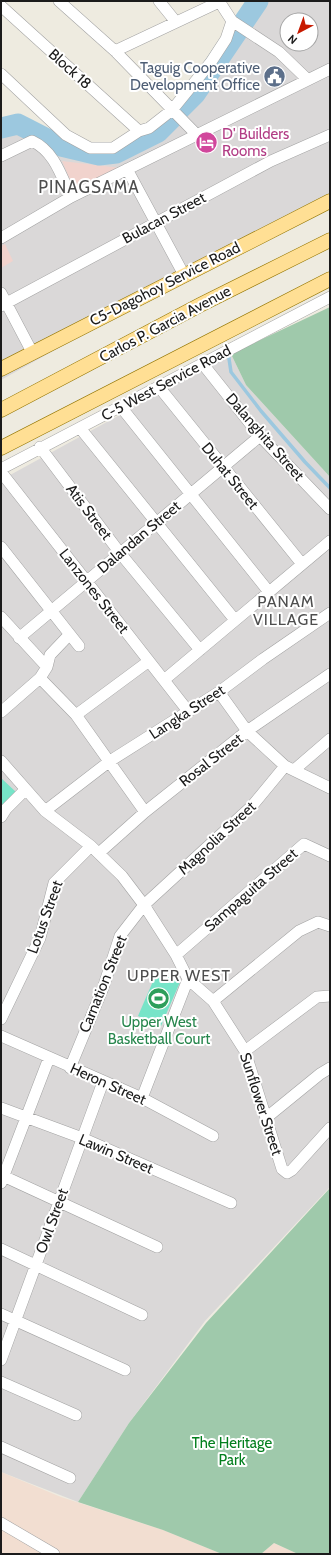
<svg xmlns="http://www.w3.org/2000/svg" width="331" height="1555" viewBox="0 0 331 1555" font-family="Cabin,sans-serif">
  <rect width="100%" height="100%" fill="#eeebe0"/>
  <path fill="#dad8d8" fill-rule="evenodd" d="M266,1H330V197L1,380V138L13,130L38,137L63,152L115,161L160,140L191,108ZM287,20H311V44H287Z
    M231,354L246,385L330,477V1187L205,1321L129,1423L78,1502L1,1472V480Z"/>
  <path fill="#f1d3cd" d="M62,161L121,168L74,189Z
    M5,244L13,261L1,268V246Z"/>
  <path fill="#f2ded1" d="M1,1472L61,1497L163,1530L222,1554H1Z
    M274,1543L298,1554H261Z"/>
  <path fill="#9fc9ab" d="M330,307V477L246,385L231,354Z
    M330,1188V1554H298L274,1543L261,1554H222L163,1530L78,1502L129,1423L206,1323Z"/>
  <path fill="#77e4c8" d="M1,778L16,792L1,807Z
    M157,972L180,982L161,1026L138,1016Z"/>
  <g fill="none" stroke-linecap="round" stroke-linejoin="round">
    <path stroke="#9cc8df" stroke-width="3.5" d="M228,352L231,372L261,411L305,462L330,488"/>
    <path stroke="#9cc8df" stroke-width="21" d="M177,112L195,94L258,1
      M1,128L18,124L61,146L99,155L116,153L158,132L176,114"/>
    <defs>
      <path id="minor" d="M59,1L115,51L196,134
        M159,1L176,22
        M219,1L232,21L279,52L307,79
        M1,6L139,131
        M115,51L219,2
        M1,74L66,135L90,148H113L139,131L149,128L172,110L211,62L226,39L232,21
        M1,156L32,141C54,151 61,175 71,197
        M127,169L184,275
        M1,238L71,197L330,69
        M1,293L32,352
        M1,306L271,161L330,135
        M202,363L260,436L330,509
        M159,387L302,564
        M121,407L269,592
        M80,428L235,620
        M40,447L120,553L200,650
        M1,469L330,297
        M1,472L188,711
        M1,547L79,646
        M1,617L47,667
        M19,638L260,436
        M40,678L76,715L145,812
        M164,680L330,541
        M219,692L247,731L285,766L330,788
        M1,712L40,678L47,667L50,655L69,635
        M76,715L149,661
        M1,761L45,811L91,846L122,876L144,905L176,955L188,979L213,1001L245,1051L282,1169L287,1173L292,1170L330,1128
        M294,770L330,739
        M45,811L110,761L219,692L263,659L330,613
        M1,817L6,809L25,790
        M99,853L145,812L247,731L330,674
        M176,955L304,844L330,856
        M213,1001L299,931L318,922L330,926
        M1,1019L40,938L54,883L91,846
        M1,1036L142,1098L213,1136
        M245,1051L317,997L330,996
        M70,1068L103,988L120,936L144,905L252,806L285,766
        M142,1098L188,979
        M1,1108L82,1138L231,1203
        M266,1118L320,1074L330,1068
        M1,1175L157,1247
        M1,1183L49,1058
        M1,1249L142,1315
        M1,1314L125,1370
        M1,1360L103,1082
        M1,1382L76,1415
        M1,1447L70,1478
        M1,1523L54,1554"/>
      <path id="major" d="M1,369L330,201
        M1,410L200,305L330,240
        M1,448L330,279"/>
    </defs>
    <use href="#minor" stroke="#a2a2a2" stroke-width="12"/>
    <use href="#major" stroke="#937500" stroke-width="15"/>
    <use href="#minor" stroke="#fff" stroke-width="11"/>
    <use href="#major" stroke="#ffdf94" stroke-width="14"/>
  </g>
  <defs>
    <symbol id="civic-disc" viewBox="-11 -11 22 22"><circle r="9.5" fill="#5c6f8a" stroke="#fff"/><path d="M-.6-6.5H3V-4.5H.6V-3L4-1V1h2V6H-6V1h2V-1L-.6-3ZM-1.2 2.5V6h2.4V2.5Z" fill="#fff"/></symbol>
    <symbol id="hotel-disc" viewBox="-11 -11 22 22"><circle r="9.5" fill="#d1479c" stroke="#fff"/><path d="M-6-4.5h1.5V1H6V5H4.5V3h-9V5H-6ZM-4 0a1.8 1.8 0 1 1 3.6 0ZM.5 0V-2.5h3Q6-2.5 6 0Z" fill="#fff"/></symbol>
    <symbol id="stadium-disc" viewBox="-11 -11 22 22"><circle r="9.5" fill="#2e9e5b" stroke="#fff"/><path d="M0-5a6.5 5 0 1 0 0 10a6.5 5 0 1 0 0-10ZM-3.5-1.8h7v3.6h-7Z" fill="#fff"/></symbol>
  </defs>
  <g fill-rule="evenodd">
    <use href="#civic-disc" x="262" y="64" width="25" height="25"/>
    <use href="#hotel-disc" x="194" y="130" width="25" height="25"/>
    <use href="#stadium-disc" x="146" y="986" width="25" height="25"/>
  </g>
  <g text-anchor="middle" dominant-baseline="central" stroke-width="4" stroke-linejoin="round" paint-order="stroke">
    <g font-size="15" fill="#4e5e75" stroke="#fff" text-anchor="end">
      <text x="260" y="68">Taguig Cooperative<tspan x="260" dy="17">Development Office</tspan></text>
    </g>
    <g font-size="15" fill="#1b1b1b" stroke="#fff">
      <text transform="translate(70 69) rotate(42)">Block 18</text>
      <text transform="translate(164 218) rotate(-28)">Bulacan Street</text>
      <text transform="translate(165 284) rotate(-27)">C5-Dagohoy Service Road</text>
      <text transform="translate(165 324) rotate(-28)">Carlos P. Garcia Avenue</text>
      <text transform="translate(166 383) rotate(-28)">C-5 West Service Road</text>
      <text transform="translate(265 437) rotate(49)">Dalanghita Street</text>
      <text transform="translate(230 476) rotate(51)">Duhat Street</text>
      <text transform="translate(89 512) rotate(53)">Atis Street</text>
      <text transform="translate(139 537) rotate(-40)">Dalandan Street</text>
      <text transform="translate(94 591) rotate(52)">Lanzones Street</text>
      <text transform="translate(187 712) rotate(-33)">Langka Street</text>
      <text transform="translate(211 760) rotate(-38)">Rosal Street</text>
      <text transform="translate(217 838) rotate(-43)">Magnolia Street</text>
      <text transform="translate(251 890) rotate(-41)">Sampaguita Street</text>
      <text transform="translate(45 917) rotate(-70)">Lotus Street</text>
      <text transform="translate(103 984) rotate(-68)">Carnation Street</text>
      <text transform="translate(108 1084) rotate(24)">Heron Street</text>
      <text transform="translate(261 1104) rotate(72)">Sunflower Street</text>
      <text transform="translate(116 1154) rotate(23)">Lawin Street</text>
      <text transform="translate(52 1221) rotate(-70)">Owl Street</text>
    </g>
    <g font-size="15" fill="#b23c85" stroke="#fff" text-anchor="start">
      <text x="222" y="134">D' Builders<tspan x="222" dy="17">Rooms</tspan></text>
    </g>
    <g font-size="15" fill="#27864d" stroke="#fff">
      <text x="159" y="1022">Upper West<tspan x="159" dy="17">Basketball Court</tspan></text>
    </g>
    <g font-size="15" fill="#037f1e" stroke="#fff">
      <text x="232" y="1443">The Heritage<tspan x="232" dy="17">Park</tspan></text>
    </g>
    <g font-size="16" letter-spacing="1" fill="#4e4e4e" stroke="#fff">
      <text x="286" y="601">PANAM<tspan x="286" dy="18">VILLAGE</tspan></text>
      <text x="179" y="975">UPPER WEST</text>
    </g>
    <g font-size="17" letter-spacing="1" fill="#4e4e4e" stroke="#fff">
      <text x="89" y="187">PINAGSAMA</text>
    </g>
  </g>
  <rect width="331" height="1555" fill="none" stroke="#1b1b1b" stroke-width="4"/>
  <g transform="translate(299 32) rotate(221)"><circle r="19" fill="#ffffff" stroke="#a4a4a4"/>
  <path d="M0-3L7 15L0 10L-7 15Z" fill="#c71a00"/>
  <text y="-6" font-size="11" font-weight="bold" text-anchor="middle" fill="#1b1b1b">N</text>
  </g>
</svg>
